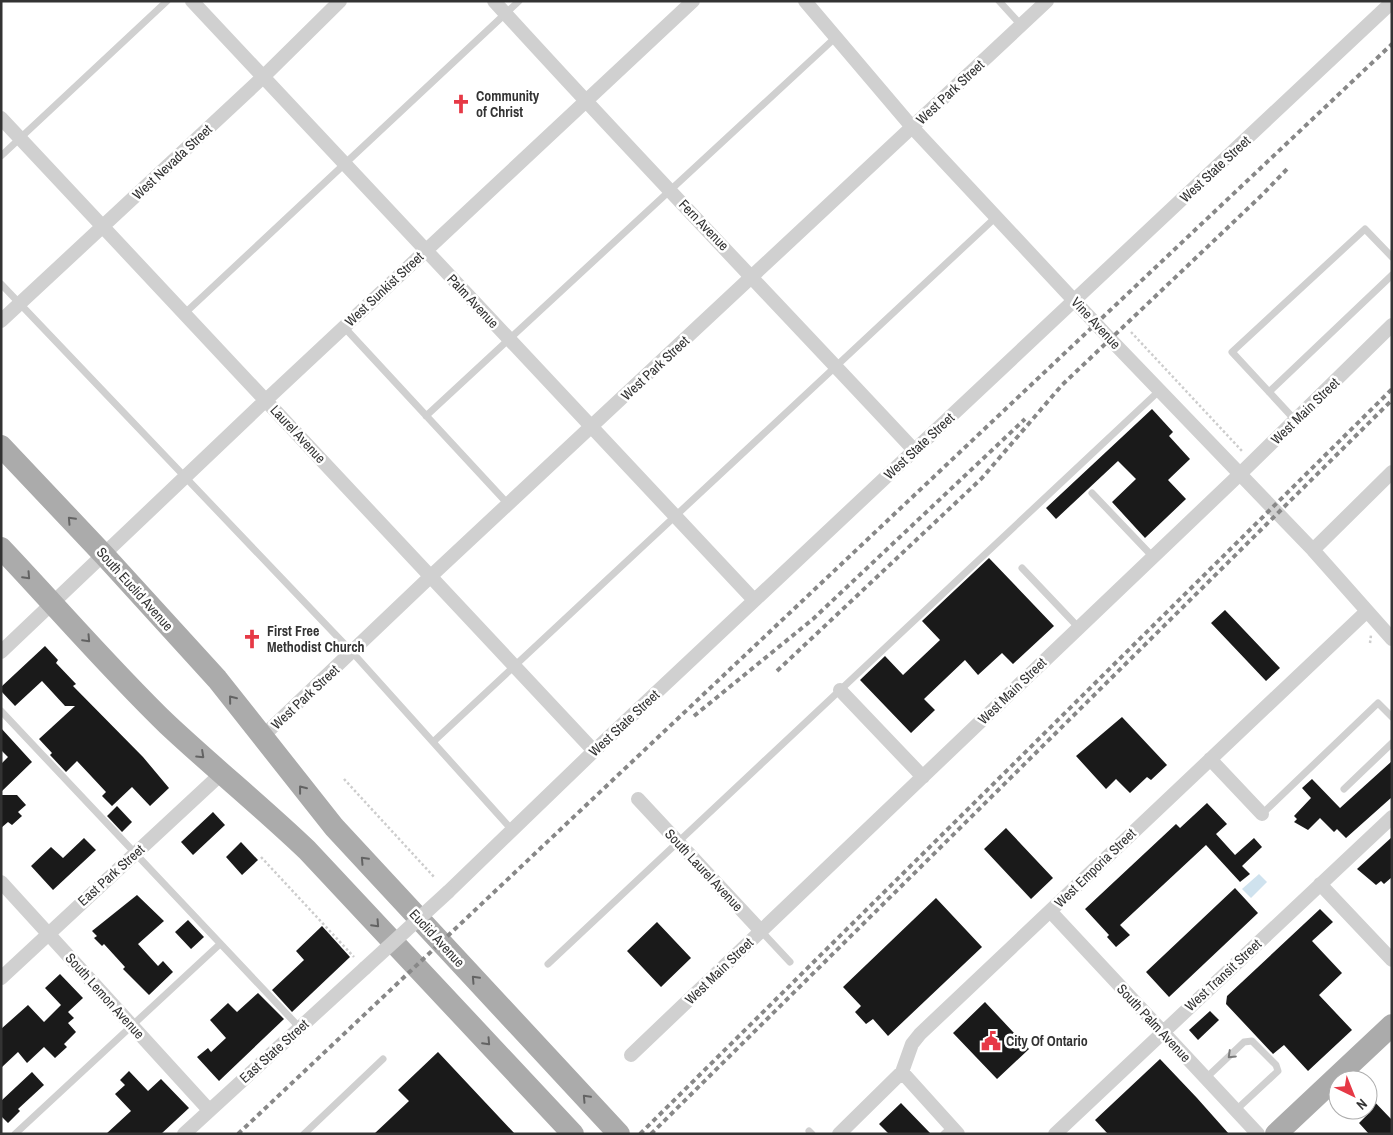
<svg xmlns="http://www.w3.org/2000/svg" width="1393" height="1135" viewBox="0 0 1393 1135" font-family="'Archivo Narrow',sans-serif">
  <rect width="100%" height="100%" fill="#fff"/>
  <path fill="#cfe2ee" d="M1259,874L1267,882L1251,898L1242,889Z"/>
  <path fill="#1a1a1a" d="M1152,409L1173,432L1169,436L1190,459L1168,480L1186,499L1145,538L1112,502L1136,479L1118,461L1056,519L1046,508Z
    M989,558L1054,626L1013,664L1002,653L978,675L965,660L924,699L935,710L911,733L860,680L885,656L903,675L940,640L922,621Z
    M1225,610L1280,668L1266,681L1211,623Z
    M45,646L58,660L56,663L76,684L73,686L143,757L169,788L150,806L132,787L112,806L102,796L106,792L77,761L66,772L50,755L52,753L39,739L75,706H65L42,681L15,706L1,691V687Z
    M1122,717L1167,765L1151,780L1147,777L1130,793L1116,779L1106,789L1076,756Z
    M1,728L32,762L1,792V764L8,757L1,750Z
    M1392,761V797L1346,838L1337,829L1334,832L1320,818L1308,830L1294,822L1297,819L1294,816L1311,798L1302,788L1312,779L1340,808Z
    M1,795H17L26,805L18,812L22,816L12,825L8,822L1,828Z
    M1207,803L1227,824L1216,834L1235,855L1254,838L1262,847L1242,866L1250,874L1240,882L1206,845L1120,925L1130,935L1116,947L1107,937L1109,935L1085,909L1176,824L1180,828Z
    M117,806L132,822L122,832L107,816Z
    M213,812L225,825L193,855L181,842Z
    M1006,828L1053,878L1031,899L984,849Z
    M1392,837V877L1384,884L1381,881L1376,885L1357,869Z
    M84,838L96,850L53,890L31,866L51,847L63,858Z
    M241,842L258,860L242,875L226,857Z
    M1235,888L1258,913L1169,997L1146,972Z
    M137,895L164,921L138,944L158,966L163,961L173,972L149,995L123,969L125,967L104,944L102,946L94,938L97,936L92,931Z
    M936,898L982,947L888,1036L873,1019L866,1024L855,1012L861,1006L843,987Z
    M1320,909L1333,922L1312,941L1342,973L1319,995L1352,1030L1308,1071L1284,1045L1273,1054L1226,1004L1227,996Z
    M188,920L204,937L191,949L175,932Z
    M657,922L691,958L661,987L627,951Z
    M322,926L350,957L292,1012L272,990L304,960L296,951Z
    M60,974L83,998L68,1012L74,1018L68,1023L76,1032L64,1044L67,1047L55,1058L44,1047L27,1063L18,1052L1,1068V1029L28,1005L44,1022L61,1005L45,988Z
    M258,993L284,1019L219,1081L197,1057L208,1048L211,1052L226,1038L210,1020L228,1003L237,1012Z
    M985,1002L1029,1049L997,1079L953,1033Z
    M1210,1011L1219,1020L1198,1040L1189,1030Z
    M438,1052L515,1134H374L409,1101L398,1090Z
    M1160,1059L1197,1098L1229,1134H1108L1095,1120Z
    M129,1071L148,1091L161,1079L189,1108L161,1134H106L131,1111L115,1094L125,1085L120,1080Z
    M32,1072L44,1085L18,1109L20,1111L8,1123L1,1116V1101Z
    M1368,1095L1392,1120V1134H1369L1359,1123L1368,1114Z
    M901,1103L931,1134H889L879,1124Z"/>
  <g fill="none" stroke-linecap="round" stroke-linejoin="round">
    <path stroke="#cdcdcd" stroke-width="2.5" stroke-dasharray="2.5 2.5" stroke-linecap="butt" d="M1131,332L1242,451
      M1370,643L1371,635
      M344,779L435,878
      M261,857L354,957"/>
    <path stroke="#d0d0d0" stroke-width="7" d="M999,1L1021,25
      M1,156L167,1
      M1,284L352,652L512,830
      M184,314L519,1
      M344,327L508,504
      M1269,392L1392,275
      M426,416L836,37
      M1295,420L1232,352L1365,229L1392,257
      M1092,493L1153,557
      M1022,568L1079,628
      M1,711L300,1028
      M433,742L996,217
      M1344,789L1392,743
      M1262,814L1378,703L1392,717
      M761,931L790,962
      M548,964L1160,390
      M1206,1078L1244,1042L1252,1041L1276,1065L1278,1071L1236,1110
      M809,1131L812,1134
      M15,1134L220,944
      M304,1134L383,1059
      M944,1134L952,1127"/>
    <path stroke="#d0d0d0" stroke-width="14" d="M192,1L754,600
      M494,1C632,153 774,300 914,450
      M805,1L912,127L1110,339L1313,550L1392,639
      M1,118L594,751
      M1,321L262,78L340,1
      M1313,550L1392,472
      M1,652L266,400L693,1
      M840,690L923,777
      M263,736L431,576L1047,1
      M1210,759L1262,814
      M638,799L761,931
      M1,882L209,1110
      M1320,884L1392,960
      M448,892L594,751L1392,2
      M1050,911L1258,1134
      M1,978L221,774
      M631,1055L1240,474L1392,325
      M902,1072L958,1134
      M184,1134L365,968
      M839,1134L902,1072L912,1044L920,1034L1366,612
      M1055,1134L1392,817"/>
    <path stroke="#ababab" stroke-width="22" d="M1,446L104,555L217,679L334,827L619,1134
      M1,548C56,606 111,670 168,725C214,768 262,807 307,850L573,1134
      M1276,1134L1392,1025"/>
    <path stroke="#888" stroke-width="4" stroke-dasharray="5 4" stroke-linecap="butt" d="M777,671L982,478L1062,385L1262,195L1289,167
      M694,716L813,619L1025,419
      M238,1134L1392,44
      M640,1134L1392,389
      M651,1134L1392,400"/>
    <path stroke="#d0d0d0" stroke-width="14" d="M365,968L448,892"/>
  </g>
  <defs><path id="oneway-chevron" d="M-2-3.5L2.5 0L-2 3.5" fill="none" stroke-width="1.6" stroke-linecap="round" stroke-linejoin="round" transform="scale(1.25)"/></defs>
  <g stroke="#636363">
    <use href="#oneway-chevron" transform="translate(71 520) rotate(-133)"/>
    <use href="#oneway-chevron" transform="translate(27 576) rotate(47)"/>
    <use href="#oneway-chevron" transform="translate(87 639) rotate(47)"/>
    <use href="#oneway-chevron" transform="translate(232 699) rotate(-129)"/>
    <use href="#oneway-chevron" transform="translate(201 755) rotate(43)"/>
    <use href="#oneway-chevron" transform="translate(302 789) rotate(-128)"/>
    <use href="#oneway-chevron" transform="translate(364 860) rotate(-133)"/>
    <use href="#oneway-chevron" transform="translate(376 924) rotate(47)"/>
    <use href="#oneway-chevron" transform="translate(475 979) rotate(-133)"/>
    <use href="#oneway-chevron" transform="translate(487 1042) rotate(47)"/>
    <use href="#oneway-chevron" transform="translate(586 1098) rotate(-133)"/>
  </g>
  <use stroke="#7a7a7a" href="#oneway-chevron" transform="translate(1231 1055) rotate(136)"/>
  <defs>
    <symbol id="church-bare" viewBox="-9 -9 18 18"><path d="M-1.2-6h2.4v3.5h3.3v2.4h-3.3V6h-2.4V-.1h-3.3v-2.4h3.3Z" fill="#e63946" stroke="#fff" stroke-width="2.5" paint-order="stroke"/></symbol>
    <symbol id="civic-bare" viewBox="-9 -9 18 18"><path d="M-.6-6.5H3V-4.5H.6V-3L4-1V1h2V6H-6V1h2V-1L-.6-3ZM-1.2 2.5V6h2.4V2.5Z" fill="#e63946" stroke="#fff" stroke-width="2.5" paint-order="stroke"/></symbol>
  </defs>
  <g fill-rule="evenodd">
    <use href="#church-bare" x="447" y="90" width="28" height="28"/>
    <use href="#church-bare" x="238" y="625" width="28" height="28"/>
    <use href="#civic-bare" x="977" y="1027" width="28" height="28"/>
  </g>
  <g text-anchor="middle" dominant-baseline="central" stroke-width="5" stroke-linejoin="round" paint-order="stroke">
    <g font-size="14" fill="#333" stroke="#fff">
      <text transform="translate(950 92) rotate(-43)">West Park Street</text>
      <text transform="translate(172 162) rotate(-43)">West Nevada Street</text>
      <text transform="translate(1215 169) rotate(-43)">West State Street</text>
      <text transform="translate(704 225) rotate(46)">Fern Avenue</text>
      <text transform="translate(384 289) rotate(-43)">West Sunkist Street</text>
      <text transform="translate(473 301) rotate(47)">Palm Avenue</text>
      <text transform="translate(1096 323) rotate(47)">Vine Avenue</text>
      <text transform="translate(655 368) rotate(-43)">West Park Street</text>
      <text transform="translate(1305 411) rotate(-44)">West Main Street</text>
      <text transform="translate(298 434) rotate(47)">Laurel Avenue</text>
      <text transform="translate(919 446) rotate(-43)">West State Street</text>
      <text transform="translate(135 589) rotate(48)">South Euclid Avenue</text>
      <text transform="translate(1012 691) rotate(-44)">West Main Street</text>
      <text transform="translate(305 697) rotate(-43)">West Park Street</text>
      <text transform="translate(624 723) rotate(-43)">West State Street</text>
      <text transform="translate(1095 868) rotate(-44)">West Emporia Street</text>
      <text transform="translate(704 870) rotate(47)">South Laurel Avenue</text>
      <text transform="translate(111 875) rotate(-42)">East Park Street</text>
      <text transform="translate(437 938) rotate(47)">Euclid Avenue</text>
      <text transform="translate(719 971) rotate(-44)">West Main Street</text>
      <text transform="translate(1223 975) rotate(-43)">West Transit Street</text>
      <text transform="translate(105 996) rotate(48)">South Lemon Avenue</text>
      <text transform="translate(1154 1023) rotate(47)">South Palm Avenue</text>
      <text transform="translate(274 1051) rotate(-42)">East State Street</text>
    </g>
    <g font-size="14" font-weight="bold" fill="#333" stroke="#fff" text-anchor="start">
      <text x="476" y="96">Community<tspan x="476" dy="16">of Christ</tspan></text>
      <text x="267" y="631">First Free<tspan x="267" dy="16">Methodist Church</tspan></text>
      <text x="1006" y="1041">City Of Ontario</text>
    </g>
  </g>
  <rect width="1393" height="1135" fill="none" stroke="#333333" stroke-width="5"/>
  <g transform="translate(1353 1095) rotate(137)"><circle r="24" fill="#ffffff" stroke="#adadad"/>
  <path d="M0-4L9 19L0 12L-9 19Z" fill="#e63946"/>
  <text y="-8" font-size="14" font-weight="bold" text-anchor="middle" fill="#333333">N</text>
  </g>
</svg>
